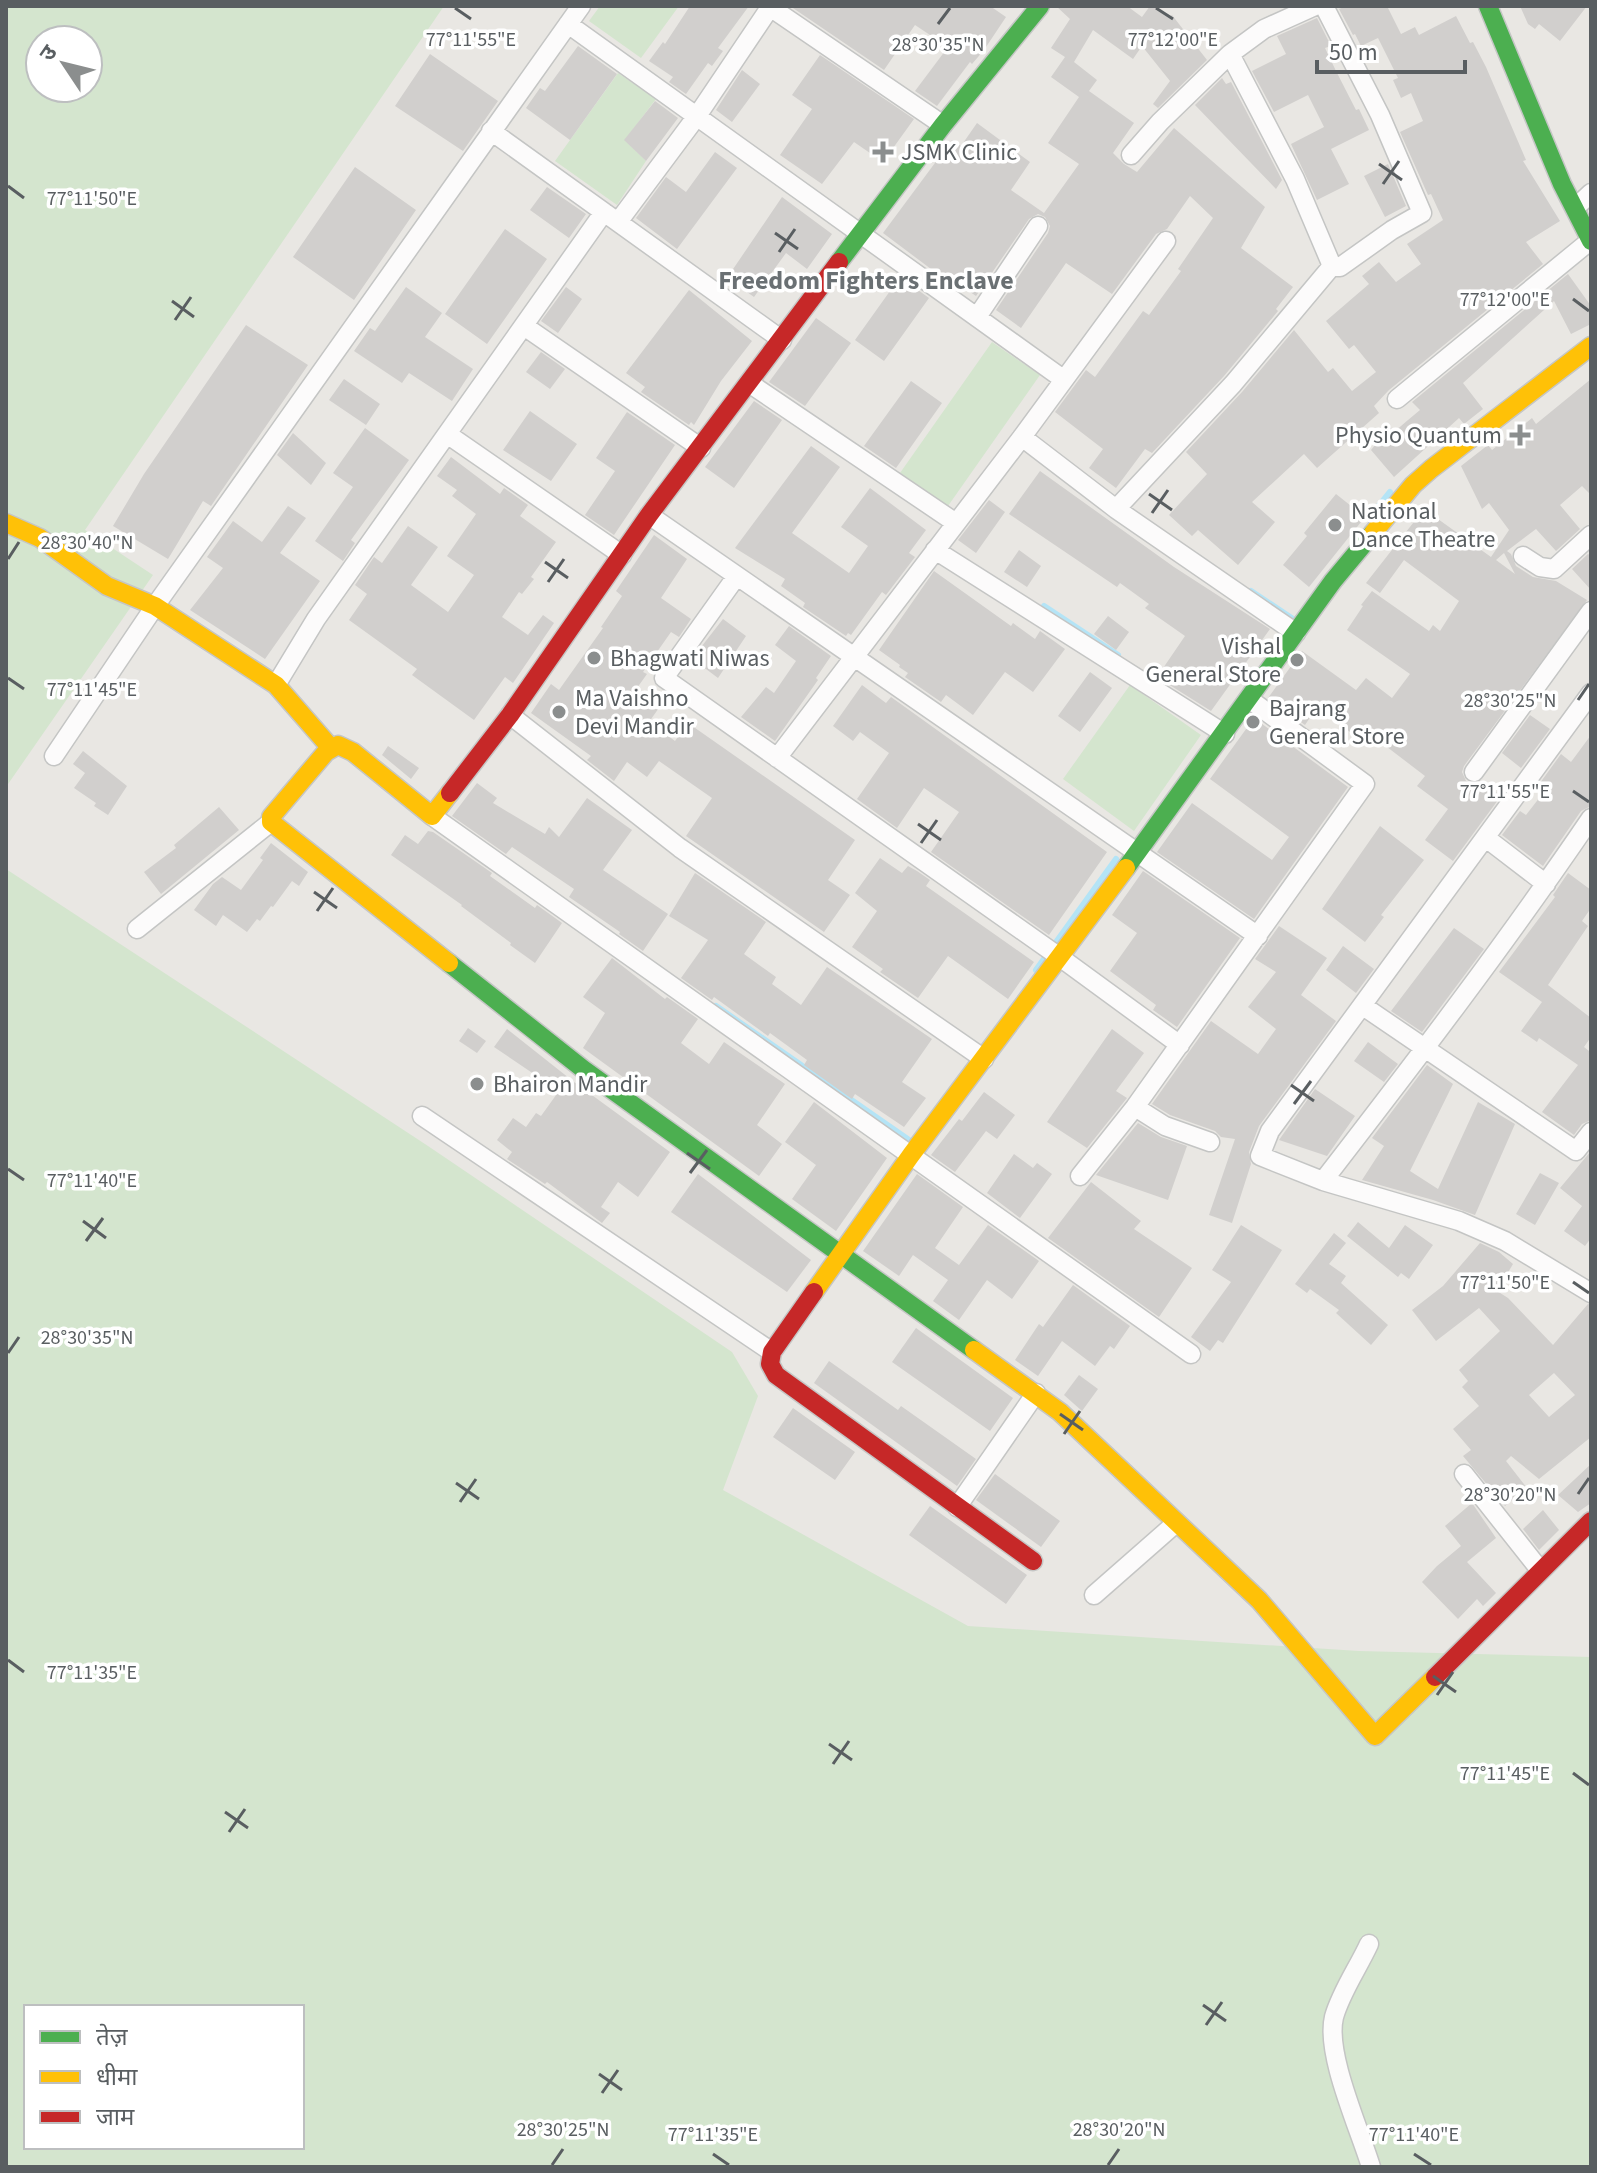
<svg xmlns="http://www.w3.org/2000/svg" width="1597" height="2173" viewBox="0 0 1597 2173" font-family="'Source Sans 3','Noto Sans Devanagari',sans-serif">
  <rect width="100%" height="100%" fill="#e9e7e3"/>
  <path fill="#d4e5ce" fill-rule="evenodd" d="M6,6H444L85,530L153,575L6,787ZM40,40H88V88H40Z
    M600,6H679L641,58L589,21Z
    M618,73L656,99L625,140L646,161L617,205L555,161Z
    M992,342L1040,375L948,506L900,473Z
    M1130,685L1201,735L1134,831L1063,779Z
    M6,869L428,1146L732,1352L758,1396L723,1490L968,1626L1359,1651L1591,1657V2167H6ZM26,2007H302V2147H26Z"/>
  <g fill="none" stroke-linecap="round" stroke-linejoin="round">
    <path stroke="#b4e4f6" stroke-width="6" d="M1373,513L1390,492
      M1251,591L1293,619
      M1044,606L1118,655
      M1036,970L1116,859
      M716,1006L909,1140"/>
  </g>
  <path fill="#d1cfcd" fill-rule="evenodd" d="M690,6H749L718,48L723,51L712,66L708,63L686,94L669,82L673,77L649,61L663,42L665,44Z
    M790,6H990L1006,17L984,50L972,64L970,62L937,106L915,91L948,47L915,25L884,70Z
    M1056,6H1127L1142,17L1150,6H1153L1169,17L1172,15L1207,60L1158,108L1153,104L1170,81L1142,46L1133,59L1093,30L1074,62L1097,80L1089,91L1134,123L1113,153L1124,164L1137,172L1174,128L1265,207L1241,248L1293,287L1276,309L1278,311L1224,376L1152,453L1145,449L1116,488L1089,468L1103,449L1055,412L1086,370L1095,377L1143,311L1149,315L1181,271L1178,269L1213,218L1190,196L1167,229L1156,234L1112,294L1066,263L1021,328L996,310L1048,233L1050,226L1045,217L1038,214L1029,219L976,296L945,275L943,278L883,233L952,140L961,146L977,123L1030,162L1011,190L1044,213L1079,164L1048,143L1079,97L1051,77L1065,57L1051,48L1070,19Z
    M1346,6H1387L1401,34L1415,27L1419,35L1456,16L1470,43L1473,42L1486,67L1526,160L1523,161L1560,221L1526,242L1543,264L1389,390L1374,406L1379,413L1317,468L1304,454L1252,502L1275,522L1238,565L1198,530L1192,536L1169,515L1207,474L1186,452L1242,392L1294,330L1328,372L1333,368L1352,391L1376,372L1354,345L1349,349L1326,321L1369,284L1362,276L1379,262L1396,282L1421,264L1407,244L1443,220L1431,194L1428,195L1400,132L1423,121L1411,93L1401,98L1393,80L1398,78L1378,38L1361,46L1355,34L1353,35L1339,9Z
    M1520,6H1587L1560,41L1539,24L1535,29L1528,24Z
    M1317,18L1331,46L1325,48L1336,71L1356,110L1359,109L1369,130L1331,149L1349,184L1317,200L1291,144L1324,127L1308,95L1274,112L1252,71L1286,54L1277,36Z
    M578,46L617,74L570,140L526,108L540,88L545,91Z
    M430,54L498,101L463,151L395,106Z
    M820,55L914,119L883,162L854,142L822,184L780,155L812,109L792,95Z
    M742,70L760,84L732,122L716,110Z
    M1222,78L1226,84L1231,82L1282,180L1276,189L1195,105Z
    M655,101L678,118L646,161L624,140Z
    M715,152L737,168L677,249L636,218L666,177L686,192Z
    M1388,164L1406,206L1385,217L1364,176Z
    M355,167L416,210L354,300L293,257Z
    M547,187L586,214L569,238L530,210Z
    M782,197L832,234L807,269L786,253L754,297L727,278Z
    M505,229L547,259L487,344L445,314Z
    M1568,274L1591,306V324L1571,334L1554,301L1463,383L1483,409L1464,424L1459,418L1394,477L1371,450L1390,426L1394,432L1408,420L1420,410L1412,402Z
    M900,277L929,298L884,361L855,340Z
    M406,287L442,313L425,337L473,369L452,401L409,373L402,383L354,351L370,328L375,331Z
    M566,287L582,299L558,333L541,321Z
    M689,290L752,341L721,381L694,425L691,422L689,425L641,392L645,387L626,373Z
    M816,318L851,343L805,406L769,382Z
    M246,325L308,365L211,506L203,501L168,559L113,526L144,474Z
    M541,352L565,369L550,389L526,372Z
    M344,379L380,404L366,425L329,400Z
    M1591,379V495L1582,486L1560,505L1580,529L1556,551L1536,529L1507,551L1511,554L1516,566L1533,577L1556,581L1587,600L1464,766L1462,772L1466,781L1474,784L1481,781L1501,796L1453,861L1425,840L1448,809L1417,786L1425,776L1370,734L1363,742L1317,707L1305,725L1268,698L1302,651L1356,690L1366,678L1392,698L1410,674L1347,630L1363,606L1361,605L1372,591L1429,631L1433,625L1440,631L1459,601L1404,560L1380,593L1366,583L1424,509L1491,557L1509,530L1489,503L1482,509L1461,466L1488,445L1492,450L1532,418L1536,424ZM1504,553L1515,574L1496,560Z
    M911,381L942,403L896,468L864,446Z
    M754,401L782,420L734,488L705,467Z
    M530,411L577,444L551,481L503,450Z
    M627,412L675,445L614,535L585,515L615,471L596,458Z
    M365,428L409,460L351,540L355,543L343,561L315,541L353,487L333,473Z
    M293,433L326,463L311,485L277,455Z
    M811,446L840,467L792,533L849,573L868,546L841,527L870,488L926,530L909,553L915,557L886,595L882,592L851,635L848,633L846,636L803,607L805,603L781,586L785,579L735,548Z
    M451,457L500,494L504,488L528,505L520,516L556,542L531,577L534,579L522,594L519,592L502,617L528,635L543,615L554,623L513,683L505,677L474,720L412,675L417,669L349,620L367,594L355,585L374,557L382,563L408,526L438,547L411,585L448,612L474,575L447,556L476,514L452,496L457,490L437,476Z
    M1040,471L1174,567L1270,629L1211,711L1157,677L1185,636L1145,608L1149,604L1120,583L1117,587L1009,514Z
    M1336,494L1365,517L1309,587L1283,565L1307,536L1304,533Z
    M989,500L1005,512L976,553L958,540Z
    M288,506L306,518L280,553L320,581L265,659L190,610L223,568L207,557L233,521L262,542Z
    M654,535L687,559L661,598L691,619L679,637L671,632L643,672L647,674L637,688L661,705L649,722L675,741L688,723L855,840L828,880L850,895L824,932L686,836L712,798L659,761L647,777L627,762L614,781L587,760L591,756L531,713L551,684L559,690L603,628L601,627L622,596L616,591Z
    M1019,550L1041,566L1027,587L1004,572Z
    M1588,554L1591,556V590L1572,569Z
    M934,571L1011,626L1013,623L1035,639L1040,631L1065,649L1033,692L1005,672L973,715L946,695L941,702L905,677L908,673L899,667L900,665L879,650Z
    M1108,616L1129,632L1116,650L1094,634Z
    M723,619L746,636L718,678L694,660L700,652L698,651Z
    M789,626L831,656L816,678L818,680L775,741L741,717L766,687L774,693L796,661L775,645Z
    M1090,672L1112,688L1080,732L1058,716Z
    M862,685L886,703L891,697L1107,852L1049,935L931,852L959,812L924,788L897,828L857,799L889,753L860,732L853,741L833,726Z
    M1530,715L1550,729L1521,768L1502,753Z
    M1254,718L1348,787L1254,919L1157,852L1192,803L1272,860L1289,837L1210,779Z
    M1591,735V806L1581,811L1543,866L1502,835L1520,811L1526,815L1547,788L1540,783L1561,754L1571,762Z
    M388,746L419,768L411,779L382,755Z
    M83,751L127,786L108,815L94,806L96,803L74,788L85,773L73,764Z
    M477,783L497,798L493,803L545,834L549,827L559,837L587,798L632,830L603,870L668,914L643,951L619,934L620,932L569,897L574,889L512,847L506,854L452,816Z
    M219,807L239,830L161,894L144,872L176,848L174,845Z
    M1380,826L1424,860L1381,915L1384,917L1365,942L1322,909Z
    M428,831L433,832L492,873L490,876L535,908L537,905L562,923L535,963L510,945L511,943L461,906L462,905L391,855L405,835L418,844Z
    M271,843L308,872L299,886L292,881L273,907L271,906L260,921L257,919L247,932L223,915L216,926L194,910L213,884L222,877L241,890L263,860L260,858Z
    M880,858L902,873L908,866L917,871L930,880L926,886L1034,962L1008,999L948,956L918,998L880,972L883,969L852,947L877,911L855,893Z
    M1143,871L1240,938L1177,1027L1153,1010L1156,1005L1110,971L1137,933L1112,915Z
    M695,873L766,922L744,954L776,977L772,984L801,1005L827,967L932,1039L902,1082L926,1098L904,1127L855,1094L852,1099L804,1065L807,1060L770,1033L768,1036L714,997L712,1000L681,978L708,940L669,916Z
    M1568,873L1591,890V908L1582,921L1588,926L1548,985L1591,1018V1037L1584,1047L1589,1051L1591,1048V1120L1582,1124L1574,1135L1542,1112L1578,1065L1539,1038L1537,1042L1521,1031L1542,1002L1499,972L1555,897L1553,895Z
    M1279,926L1327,958L1301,995L1336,1021L1259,1126L1249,1152L1251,1164L1232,1223L1209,1215L1235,1139L1221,1137L1215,1131L1170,1115L1152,1104L1211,1021L1258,1054L1276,1029L1248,1007L1276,972L1255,959Z
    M1454,928L1484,949L1422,1032L1391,1011Z
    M1343,946L1374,969L1356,993L1326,970Z
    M612,958L665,999L667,997L698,1019L681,1043L709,1064L724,1042L785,1084L757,1125L782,1144L759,1176L583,1048L605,1013L583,997Z
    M468,1028L486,1041L477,1053L459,1041Z
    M507,1029L574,1082L670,1152L638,1197L618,1182L601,1207L610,1213L602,1223L547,1182L545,1184L507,1159L512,1152L497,1140L513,1118L526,1127L536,1113L541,1116L559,1091L494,1047Z
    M1112,1029L1144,1053L1116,1091L1127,1098L1087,1148L1047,1122Z
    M1368,1042L1398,1064L1384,1082L1354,1061Z
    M1427,1065L1453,1084L1410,1171L1438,1189L1478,1102L1515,1124L1475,1215L1433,1200L1362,1180L1384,1146L1372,1138Z
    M1315,1089L1355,1116L1327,1156L1279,1140Z
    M984,1092L1015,1115L997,1139L986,1131L955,1172L931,1155L959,1119L962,1121Z
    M814,1102L887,1158L836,1231L792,1199L816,1165L785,1142Z
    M1138,1123L1161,1137L1187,1146L1168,1200L1096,1175Z
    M1591,1151V1238L1585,1246L1564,1231L1582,1206L1560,1188Z
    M1014,1154L1033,1168L1037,1163L1052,1174L1020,1218L987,1193Z
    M1540,1173L1559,1183L1535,1225L1516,1214Z
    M698,1174L811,1260L787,1292L671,1212Z
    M917,1174L963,1207L935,1248L959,1265L988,1225L1039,1261L1012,1299L987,1280L959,1320L933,1301L948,1280L913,1255L899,1276L863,1251Z
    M1091,1182L1141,1221L1134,1229L1192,1268L1159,1317L1048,1238Z
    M1358,1222L1389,1248L1405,1225L1433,1245L1409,1279L1401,1273L1398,1277L1347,1236Z
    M1241,1225L1282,1250L1223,1343L1218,1340L1210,1351L1191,1337L1231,1282L1212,1270Z
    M1334,1233L1346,1243L1329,1264L1346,1276L1341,1283L1388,1325L1371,1345L1336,1313L1339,1310L1310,1289L1307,1293L1295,1284Z
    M1480,1243L1499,1252L1513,1264L1497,1291L1508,1298L1553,1345L1588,1304L1591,1305V1437L1539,1479L1511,1456L1506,1461L1527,1488L1505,1506L1463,1456L1471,1450L1453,1429L1479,1406L1462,1387L1468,1381L1459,1370L1500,1331L1479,1308L1436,1341L1412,1310L1443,1286ZM1554,1373L1575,1395L1549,1417L1529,1395Z
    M1073,1285L1130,1326L1114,1349L1110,1346L1095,1366L1062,1341L1038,1376L1015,1360L1039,1324L1043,1327Z
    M916,1328L1013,1398L990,1431L892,1362Z
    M829,1361L898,1410L901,1406L976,1459L957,1486L814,1383Z
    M1079,1375L1098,1389L1082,1411L1064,1395Z
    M793,1408L855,1452L835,1480L773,1437Z
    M1591,1464V1503L1578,1512L1558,1495Z
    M995,1474L1060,1521L1041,1547L976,1500Z
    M1472,1503L1496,1538L1467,1562L1496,1593L1483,1606L1477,1599L1458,1619L1422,1582L1437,1566L1461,1546L1445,1526Z
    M930,1506L1027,1575L1006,1604L909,1535Z
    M1543,1510L1559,1530L1539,1550L1523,1529Z"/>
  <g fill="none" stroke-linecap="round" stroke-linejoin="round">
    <defs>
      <path id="street" d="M1315,6L1264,29L1230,54L1295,179L1332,266
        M770,7L943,125
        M568,24L1063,379
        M491,131L782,340
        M1131,155L1160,122L1230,54
        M1575,208L1591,193
        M618,222L697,116L771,6
        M977,317L1038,226
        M524,326L701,448
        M749,383L956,523
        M1397,399L1591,240
        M447,434L622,555
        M1022,437L1116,509L1296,633
        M1116,509L1233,384L1332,266L1340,267L1392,230L1422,213L1380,115L1324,6
        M649,515L1258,936
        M935,550L1225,734
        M1523,556L1540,567L1554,569L1591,535
        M736,577L664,678L1061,958L1180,1045
        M276,685L316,619L604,212
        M1591,693L1270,1131L1260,1156L1323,1181L1459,1221L1505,1241L1591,1293
        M510,715L680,848L984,1059
        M54,756L155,606L581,6
        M777,758L1022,437L1166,241
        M1474,772L1591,611
        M432,816L1191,1354
        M1486,838L1546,884
        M137,929L271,822
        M1363,1006L1576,1151L1591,1132
        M1135,1107L1165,1126L1210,1142
        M422,1116L772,1352
        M1080,1176L1135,1107L1365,784L1249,699
        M1323,1181C1415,1062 1506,943 1591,818
        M1464,1474L1540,1570
        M957,1507L1036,1393
        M1094,1595L1176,1523
        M1369,1944C1358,1968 1341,1992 1334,2017C1325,2054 1360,2130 1371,2167"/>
      <path id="fast" d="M1488,6L1562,184L1591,241
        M839,262L943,125L1040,6
        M1126,868L1333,581L1373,533
        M449,963L583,1069L974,1350"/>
      <path id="slow" d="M6,523L40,538L107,586L155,606L276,685L330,747
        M1373,533L1413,485L1431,469L1591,346
        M449,963L271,822V817L326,752L338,745L353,752L432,816L450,793
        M814,1292L911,1155L1126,868
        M974,1350L1060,1412L1259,1600L1375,1736L1435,1677"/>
      <path id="jam" d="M450,793L510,715L649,515L839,262
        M814,1292L772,1352L770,1364L776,1375L1033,1561
        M1435,1677L1591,1521"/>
    </defs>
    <use href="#street" stroke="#c4c5c4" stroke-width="21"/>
    <use href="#fast" stroke="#c5c6c5" stroke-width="21"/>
    <use href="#slow" stroke="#c5c6c5" stroke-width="21"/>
    <use href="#jam" stroke="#c5c6c5" stroke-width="21"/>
    <use href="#street" stroke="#fcfbfb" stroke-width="18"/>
    <use href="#fast" stroke="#4caf50" stroke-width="18"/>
    <use href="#slow" stroke="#ffc107" stroke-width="18"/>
    <use href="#jam" stroke="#c62828" stroke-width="18"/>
  </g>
  <path fill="none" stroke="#595e61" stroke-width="3" d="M455,8L471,19M1156,8L1173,19M938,24L950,8M1379,164L1402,180M1383,184L1399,161M8,186L24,198M775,233L798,249M779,252L795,229M1573,299L1589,311M172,301L194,317M175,320L191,297M1149,494L1172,510M1152,513L1168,490M8,559L19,542M545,562L568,578M548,582L564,559M8,678L24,689M1578,700L1589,684M1573,791L1589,802M918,824L941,840M921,843L937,820M314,892L337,908M317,911L333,888M1291,1085L1314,1101M1294,1104L1311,1081M687,1153L710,1169M8,1169L24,1180M690,1173L707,1150M83,1221L106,1238M86,1241L103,1218M1573,1282L1589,1293M8,1353L19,1337M1060,1414L1083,1430M1064,1434L1080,1411M456,1483L479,1499M1578,1494L1589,1478M460,1502L476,1479M8,1660L24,1672M1433,1676L1456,1692M1437,1695L1453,1672M829,1744L852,1760M833,1764L849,1741M1573,1773L1589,1785M225,1812L248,1828M229,1832L245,1809M1203,2005L1226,2021M1206,2025L1222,2002M599,2074L622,2090M602,2093L618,2070M713,2154L729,2165M1414,2154L1431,2165M552,2165L563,2149M1108,2165L1119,2149"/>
  <g fill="#8b8e8e" stroke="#fff" stroke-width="3">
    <path d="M879 140h8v8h8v8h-8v8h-8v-8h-8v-8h8z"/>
    <path d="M1516 423h8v8h8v8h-8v8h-8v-8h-8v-8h8z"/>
    <circle cx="1335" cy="525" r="8"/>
    <circle cx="594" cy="658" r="8"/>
    <circle cx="1297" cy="660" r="8"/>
    <circle cx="559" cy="712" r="8"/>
    <circle cx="1253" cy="722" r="8"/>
    <circle cx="477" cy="1084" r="8"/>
  </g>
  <g text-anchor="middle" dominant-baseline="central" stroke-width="7" stroke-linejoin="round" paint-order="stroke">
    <g font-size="24" fill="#595e61" stroke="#fff" text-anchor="start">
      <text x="901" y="152">JSMK Clinic</text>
      <text x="1502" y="435" text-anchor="end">Physio Quantum</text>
      <text x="1351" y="511">National<tspan x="1351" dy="28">Dance Theatre</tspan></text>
      <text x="1281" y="646" text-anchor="end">Vishal<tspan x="1281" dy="28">General Store</tspan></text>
      <text x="610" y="658">Bhagwati Niwas</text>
      <text x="575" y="698">Ma Vaishno<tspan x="575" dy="28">Devi Mandir</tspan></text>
      <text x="1269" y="708">Bajrang<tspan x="1269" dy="28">General Store</tspan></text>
      <text x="493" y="1084">Bhairon Mandir</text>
    </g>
    <g font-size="26" font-weight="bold" fill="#6a7073" stroke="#fff">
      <text x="866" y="280">Freedom Fighters Enclave</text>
    </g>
  </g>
  <g font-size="20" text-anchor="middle" fill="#595e61" stroke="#fff" stroke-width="7" stroke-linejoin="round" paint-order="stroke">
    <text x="471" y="46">77°11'55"E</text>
    <text x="1173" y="46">77°12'00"E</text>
    <text x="938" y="51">28°30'35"N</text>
    <text x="92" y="205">77°11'50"E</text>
    <text x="1505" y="306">77°12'00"E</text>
    <text x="87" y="549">28°30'40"N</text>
    <text x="92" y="696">77°11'45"E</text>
    <text x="1510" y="707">28°30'25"N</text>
    <text x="1505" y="798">77°11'55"E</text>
    <text x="92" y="1187">77°11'40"E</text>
    <text x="1505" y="1289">77°11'50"E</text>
    <text x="87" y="1344">28°30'35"N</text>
    <text x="1510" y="1501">28°30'20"N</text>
    <text x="92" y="1679">77°11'35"E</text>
    <text x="1505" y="1780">77°11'45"E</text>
    <text x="563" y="2136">28°30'25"N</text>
    <text x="1119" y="2136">28°30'20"N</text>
    <text x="713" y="2141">77°11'35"E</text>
    <text x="1414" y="2141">77°11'40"E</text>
  </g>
  <rect width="1597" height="2173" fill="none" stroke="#595e61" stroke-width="16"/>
  <rect x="24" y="2005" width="280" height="144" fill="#ffffff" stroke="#bdbfc0" stroke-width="2"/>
  <rect x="40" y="2031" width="40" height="12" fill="#4caf50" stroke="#bdbfc0" stroke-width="2"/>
  <text x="96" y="2045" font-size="24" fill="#595e61">तेज़</text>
  <rect x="40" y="2071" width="40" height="12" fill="#ffc107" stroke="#bdbfc0" stroke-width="2"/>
  <text x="96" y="2085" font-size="24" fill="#595e61">धीमा</text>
  <rect x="40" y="2111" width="40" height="12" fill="#c62828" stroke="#bdbfc0" stroke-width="2"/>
  <text x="96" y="2125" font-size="24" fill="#595e61">जाम</text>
  <g transform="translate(64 64) rotate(305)"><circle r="38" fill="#ffffff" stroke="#bdbfc0" stroke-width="2"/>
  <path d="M0-6L14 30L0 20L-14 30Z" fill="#8b8e8e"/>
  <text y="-12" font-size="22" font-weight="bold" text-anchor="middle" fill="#595e61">उ</text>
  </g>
  <path d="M1317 60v12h148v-12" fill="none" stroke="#595e61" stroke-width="4"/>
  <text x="1329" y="60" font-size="24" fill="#595e61" stroke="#ffffff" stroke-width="6" paint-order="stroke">50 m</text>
</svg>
